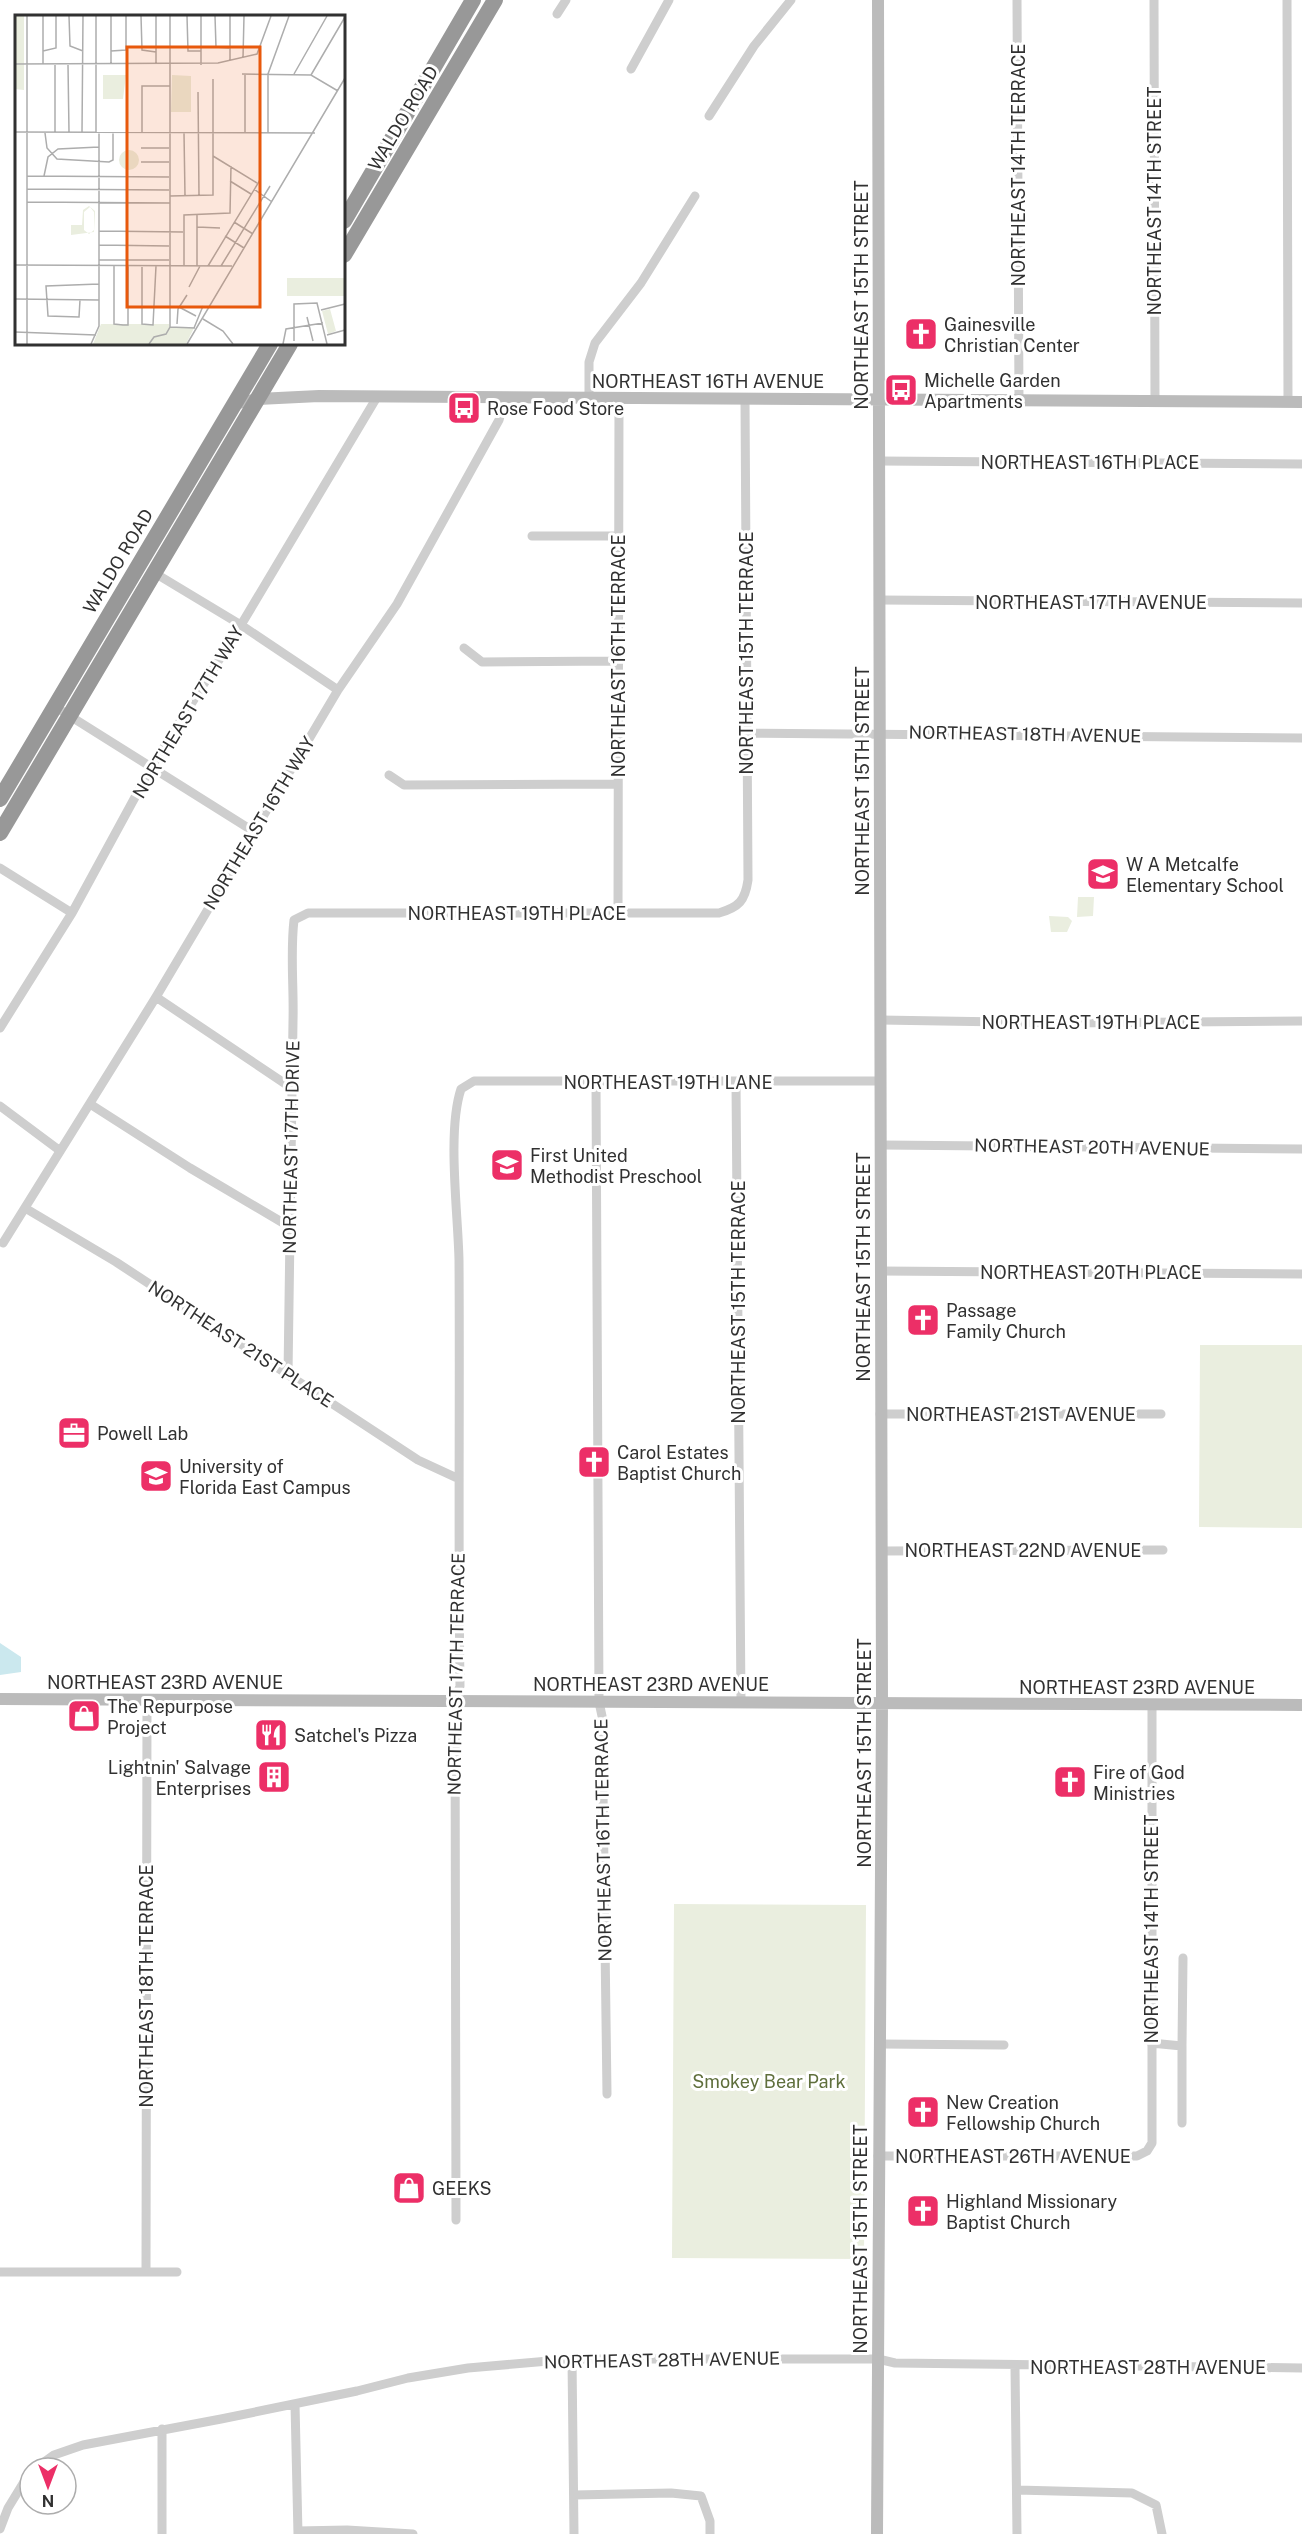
<svg xmlns="http://www.w3.org/2000/svg" width="1302" height="2534" viewBox="0 0 1302 2534" font-family="'Public Sans',sans-serif">
  <rect width="100%" height="100%" fill="#fff"/>
  <path fill="#eaeedf" d="M1078,897H1094L1093,916L1077,917Z
    M1049,916L1068,917L1072,921L1067,932H1051Z
    M1200,1345H1302V1528L1199,1527Z
    M674,1904L866,1905L864,2259L672,2258Z"/>
  <path fill="#cbe8ee" d="M0,1643L21,1657V1672L0,1675Z"/>
  <g fill="none" stroke-linecap="round" stroke-linejoin="round">
    <path stroke="#cecece" stroke-width="9" d="M1017,0L1019,402
      M1154,0L1155,402
      M1287,0L1288,402
      M557,14L566,0
      M631,69L669,0
      M709,116L754,46L791,0
      M589,398V362L595,343L641,283L695,196
      M879,461L1302,464
      M532,536H617
      M153,572L241,625L338,690
      M880,600L1302,603
      M464,648L482,662L618,661
      M54,706L253,831
      M747,733L1302,738
      M389,775L404,785L618,784
      M0,868L72,913
      M618,913L619,398
      M156,997L290,1087
      M880,1020L1068,1023L1302,1021
      M0,1028L72,913L152,766L241,625L377,397
      M596,1082L599,1702L602,1716L607,2094
      M736,1083L741,1702
      M90,1104L190,1168L290,1227
      M0,1106L59,1150
      M882,1145L1302,1149
      M25,1208L116,1262L418,1460L457,1478
      M3,1243L156,997L338,690L397,604L499,420L505,398
      M880,1271L1302,1274
      M288,1374C289,1257 291,1139 293,1021C294,987 290,954 294,920L308,913H719C739,907 745,901 748,880L745,400
      M880,1414H1161
      M882,1551L1163,1550
      M1151,2043L1182,2046L1183,1958
      M880,2044L1004,2045
      M1182,2046V2123
      M878,2156H1137L1147,2151L1152,2143V1705
      M456,2220L455,1701L460,1686C458,1544 460,1402 459,1260C458,1213 447,1131 461,1089L474,1081H880
      M146,2271L147,1700
      M0,2272H177
      M572,2359L574,2534
      M1015,2367L1017,2534
      M295,2404L298,2534
      M36,2468L54,2455L83,2445L221,2419L357,2391L408,2378L468,2368L572,2359H878L895,2363L1302,2368
      M1017,2490L1132,2493L1156,2505L1162,2534
      M574,2495L671,2493L701,2496L710,2521V2534
      M0,2529L8,2508L30,2472
      M298,2531L347,2530L413,2534
      M162,2534V2429"/>
    <path stroke="#bbb" stroke-width="12" d="M234,404L258,399L319,396L1302,402
      M0,1699L1302,1705
      M877,2534L882,1703L878,0"/>
    <path stroke="#989898" stroke-width="16" d="M344,221L473,0
      M344,255L495,0
      M0,799L270,344
      M0,833L290,344"/>
  </g>
  <defs>
    <symbol id="church-square" viewBox="-11 -11 22 22"><rect x="-9" y="-9" width="18" height="18" rx="4" fill="#ec2f67" stroke="#fff"/><path d="M-1.2-6h2.4v3.5h3.3v2.4h-3.3V6h-2.4V-.1h-3.3v-2.4h3.3Z" fill="#fff"/></symbol>
    <symbol id="bus-square" viewBox="-11 -11 22 22"><rect x="-9" y="-9" width="18" height="18" rx="4" fill="#ec2f67" stroke="#fff"/><path d="M-5-6H5V4H4V6H2V4H-2V6H-4V4H-5ZM-3.5-4V0h7V-4ZM-3.5 1.2v1.5H-2V1.2ZM2 1.2v1.5H3.5V1.2Z" fill="#fff"/></symbol>
    <symbol id="school-square" viewBox="-11 -11 22 22"><rect x="-9" y="-9" width="18" height="18" rx="4" fill="#ec2f67" stroke="#fff"/><path d="M0-5L7-2L0 1L-7-2ZM-4 1L0 2.5L4 1V4Q0 6-4 4Z" fill="#fff"/></symbol>
    <symbol id="office-square" viewBox="-11 -11 22 22"><rect x="-9" y="-9" width="18" height="18" rx="4" fill="#ec2f67" stroke="#fff"/><path d="M-6-3h4V-5.5h4V-3h4V5H-6ZM-1-4.5V-3h2v-1.5ZM-6 0V1H6V0Z" fill="#fff"/></symbol>
    <symbol id="university-square" viewBox="-11 -11 22 22"><rect x="-9" y="-9" width="18" height="18" rx="4" fill="#ec2f67" stroke="#fff"/><path d="M0-5L7-2L0 1L-7-2ZM-4 1L0 2.5L4 1V4Q0 6-4 4Z" fill="#fff"/></symbol>
    <symbol id="shop-square" viewBox="-11 -11 22 22"><rect x="-9" y="-9" width="18" height="18" rx="4" fill="#ec2f67" stroke="#fff"/><path d="M-5-2.5h2.3a2.7 3.5 0 0 1 5.4 0H5L5.5 6h-11ZM-1.5-2.5h3a1.5 2.3 0 0 0-3 0Z" fill="#fff"/></symbol>
    <symbol id="restaurant-square" viewBox="-11 -11 22 22"><rect x="-9" y="-9" width="18" height="18" rx="4" fill="#ec2f67" stroke="#fff"/><path d="M-5-6h1v4h1v-4h1v4h1v-4h1v5L-1.5 .5V6h-2V.5L-5-1ZM5-6V6H3V1.5H1.5Q1.5-4 5-6Z" fill="#fff"/></symbol>
    <symbol id="building-square" viewBox="-11 -11 22 22"><rect x="-9" y="-9" width="18" height="18" rx="4" fill="#ec2f67" stroke="#fff"/><path d="M-4-6H4V6H1V3H-1V6H-4ZM-2.5-4.3h1.7v1.8h-1.7ZM.8-4.3h1.7v1.8H.8ZM-2.5-1h1.7V.8h-1.7ZM.8-1h1.7V.8H.8Z" fill="#fff"/></symbol>
  </defs>
  <g fill-rule="evenodd">
    <use href="#church-square" x="902" y="315" width="38" height="38"/>
    <use href="#bus-square" x="882" y="371" width="38" height="38"/>
    <use href="#bus-square" x="445" y="389" width="38" height="38"/>
    <use href="#school-square" x="1084" y="855" width="38" height="38"/>
    <use href="#school-square" x="488" y="1146" width="38" height="38"/>
    <use href="#church-square" x="904" y="1301" width="38" height="38"/>
    <use href="#office-square" x="55" y="1414" width="38" height="38"/>
    <use href="#church-square" x="575" y="1443" width="38" height="38"/>
    <use href="#university-square" x="137" y="1457" width="38" height="38"/>
    <use href="#shop-square" x="65" y="1697" width="38" height="38"/>
    <use href="#restaurant-square" x="252" y="1716" width="38" height="38"/>
    <use href="#building-square" x="255" y="1758" width="38" height="38"/>
    <use href="#church-square" x="1051" y="1763" width="38" height="38"/>
    <use href="#church-square" x="904" y="2093" width="38" height="38"/>
    <use href="#shop-square" x="390" y="2169" width="38" height="38"/>
    <use href="#church-square" x="904" y="2192" width="38" height="38"/>
  </g>
  <g text-anchor="middle" dominant-baseline="central" stroke-width="6" stroke-linejoin="round" paint-order="stroke">
    <g font-size="18" fill="#313131" stroke="#fff">
      <text transform="translate(403 118) rotate(-59)">WALDO ROAD</text>
      <text transform="translate(1018 165) rotate(-90)">NORTHEAST 14TH TERRACE</text>
      <text transform="translate(1154 201) rotate(-90)">NORTHEAST 14TH STREET</text>
      <text transform="translate(861 295) rotate(-90)">NORTHEAST 15TH STREET</text>
      <text x="708" y="381">NORTHEAST 16TH AVENUE</text>
      <text x="1090" y="462">NORTHEAST 16TH PLACE</text>
      <text transform="translate(118 561) rotate(-59)">WALDO ROAD</text>
      <text x="1091" y="602">NORTHEAST 17TH AVENUE</text>
      <text transform="translate(746 653) rotate(-90)">NORTHEAST 15TH TERRACE</text>
      <text transform="translate(618 656) rotate(-90)">NORTHEAST 16TH TERRACE</text>
      <text transform="translate(188 712) rotate(-59)">NORTHEAST 17TH WAY</text>
      <text transform="translate(1025 734) rotate(1)">NORTHEAST 18TH AVENUE</text>
      <text transform="translate(862 781) rotate(-90)">NORTHEAST 15TH STREET</text>
      <text transform="translate(259 823) rotate(-59)">NORTHEAST 16TH WAY</text>
      <text x="517" y="913">NORTHEAST 19TH PLACE</text>
      <text x="1091" y="1022">NORTHEAST 19TH PLACE</text>
      <text x="668" y="1082">NORTHEAST 19TH LANE</text>
      <text transform="translate(291 1147) rotate(-89)">NORTHEAST 17TH DRIVE</text>
      <text transform="translate(1092 1147) rotate(1)">NORTHEAST 20TH AVENUE</text>
      <text transform="translate(863 1267) rotate(-90)">NORTHEAST 15TH STREET</text>
      <text x="1091" y="1272">NORTHEAST 20TH PLACE</text>
      <text transform="translate(738 1302) rotate(-90)">NORTHEAST 15TH TERRACE</text>
      <text transform="translate(241 1344) rotate(33)">NORTHEAST 21ST PLACE</text>
      <text x="1021" y="1414">NORTHEAST 21ST AVENUE</text>
      <text x="1023" y="1550">NORTHEAST 22ND AVENUE</text>
      <text transform="translate(456 1674) rotate(-89)">NORTHEAST 17TH TERRACE</text>
      <text x="165" y="1682">NORTHEAST 23RD AVENUE</text>
      <text x="651" y="1684">NORTHEAST 23RD AVENUE</text>
      <text x="1137" y="1687">NORTHEAST 23RD AVENUE</text>
      <text transform="translate(864 1753) rotate(-90)">NORTHEAST 15TH STREET</text>
      <text transform="translate(603 1840) rotate(-91)">NORTHEAST 16TH TERRACE</text>
      <text transform="translate(1151 1929) rotate(-90)">NORTHEAST 14TH STREET</text>
      <text transform="translate(146 1986) rotate(-90)">NORTHEAST 18TH TERRACE</text>
      <text x="1013" y="2156">NORTHEAST 26TH AVENUE</text>
      <text transform="translate(860 2239) rotate(-90)">NORTHEAST 15TH STREET</text>
      <text transform="translate(662 2360) rotate(-1)">NORTHEAST 28TH AVENUE</text>
      <text x="1148" y="2367">NORTHEAST 28TH AVENUE</text>
    </g>
    <g font-size="18" fill="#313131" stroke="#fff" text-anchor="start">
      <text x="944" y="324">Gainesville<tspan x="944" dy="21">Christian Center</tspan></text>
      <text x="924" y="380">Michelle Garden<tspan x="924" dy="21">Apartments</tspan></text>
      <text x="487" y="408">Rose Food Store</text>
      <text x="1126" y="864">W A Metcalfe<tspan x="1126" dy="21">Elementary School</tspan></text>
      <text x="530" y="1155">First United<tspan x="530" dy="21">Methodist Preschool</tspan></text>
      <text x="946" y="1310">Passage<tspan x="946" dy="21">Family Church</tspan></text>
      <text x="97" y="1433">Powell Lab</text>
      <text x="617" y="1452">Carol Estates<tspan x="617" dy="21">Baptist Church</tspan></text>
      <text x="179" y="1466">University of<tspan x="179" dy="21">Florida East Campus</tspan></text>
      <text x="107" y="1706">The Repurpose<tspan x="107" dy="21">Project</tspan></text>
      <text x="294" y="1735">Satchel's Pizza</text>
      <text x="251" y="1767" text-anchor="end">Lightnin' Salvage<tspan x="251" dy="21">Enterprises</tspan></text>
      <text x="1093" y="1772">Fire of God<tspan x="1093" dy="21">Ministries</tspan></text>
      <text x="946" y="2102">New Creation<tspan x="946" dy="21">Fellowship Church</tspan></text>
      <text x="432" y="2188">GEEKS</text>
      <text x="946" y="2201">Highland Missionary<tspan x="946" dy="21">Baptist Church</tspan></text>
    </g>
    <g font-size="18" fill="#5f6f3c" stroke="#fff">
      <text x="769" y="2081">Smokey Bear Park</text>
    </g>
  </g>
  <g transform="translate(15 15)">
    <rect width="330" height="330" fill="#fff"/>
    <path d="M0,1H9V75L0,74ZM88,60H111L108,84H88ZM157,60L176,61V97H156ZM104 145a10 10 0 1 1 20 0a10 10 0 1 1-20 0ZM74,191L80,196L79,217L56,220V210H67L68,195ZM75,192L79,197V215L74,219L69,215V197ZM272,263H330V281H272ZM315,294L321,316L313,319L307,296ZM86,309H154L155,313H179L171,329H78Z" fill="#eaeedf" fill-rule="evenodd"/>
    <path fill="none" stroke="#adadad" stroke-width="1.5" d="M28,1V49M54,1L55,31L68,36M126,1L127,35L141,37M141,1V49M172,1L173,36H186M186,1V50M200,1L201,32L214,33M215,1V45M28,36L41,33V1M96,36L111,35V1M228,43L229,1M0,49L203,48L242,39L256,1M96,49V1M40,50V117M53,50L54,117M227,59L296,60L323,76M279,59L312,1M296,60L330,2M183,77L184,181M0,80V108M0,117L300,118M67,117L68,1M81,117V1M127,117V71H155M30,118L32,133L42,144L94,147L98,145V117M169,118L170,181M230,118V60M253,118V59L274,1M126,133H154M198,141L242,168M126,147H154M12,161L154,162M29,161L33,142L43,134L84,132M215,166L236,179M12,174L154,175M239,174L257,187M155,181L198,180V64M12,187L155,188M219,207L238,219M182,212L205,213M84,216L168,217M210,221L229,233M84,230L154,231M84,245H154M0,250L217,251M99,251V309L108,310H113V251M169,251V200L215,198L216,151M182,251V199M193,251L245,165M206,251L255,171M127,252V309L138,310L141,251M174,272L185,251M0,284L84,285M65,285L64,302L33,301L31,271L84,269M164,292L181,301M306,295L330,289M292,302L298,326M188,304L208,316L218,329M162,309L163,294L172,280M155,312L180,313M179,313L188,291M0,317L81,320M312,320L330,315M279,326V289L302,288L312,329M12,329V1M76,329L84,311V117M134,329L139,322L151,319L155,312V1M172,329L330,63M268,329L271,314L308,308"/>
    <path fill="#e8590c" fill-opacity="0.15" stroke="#e8590c" stroke-width="3" d="M112,32H245V292H112Z"/>
    <rect width="330" height="330" fill="none" stroke="#313131" stroke-width="3"/>
  </g>
  <g transform="translate(48 2486) rotate(180)"><circle r="28" fill="#ffffff" stroke="#adadad" stroke-width="1.5"/>
  <path d="M0-4.5L10 22L0 15L-10 22Z" fill="#ec2f67"/>
  <text y="-9" font-size="16" font-weight="bold" text-anchor="middle" fill="#313131">N</text>
  </g>
</svg>
